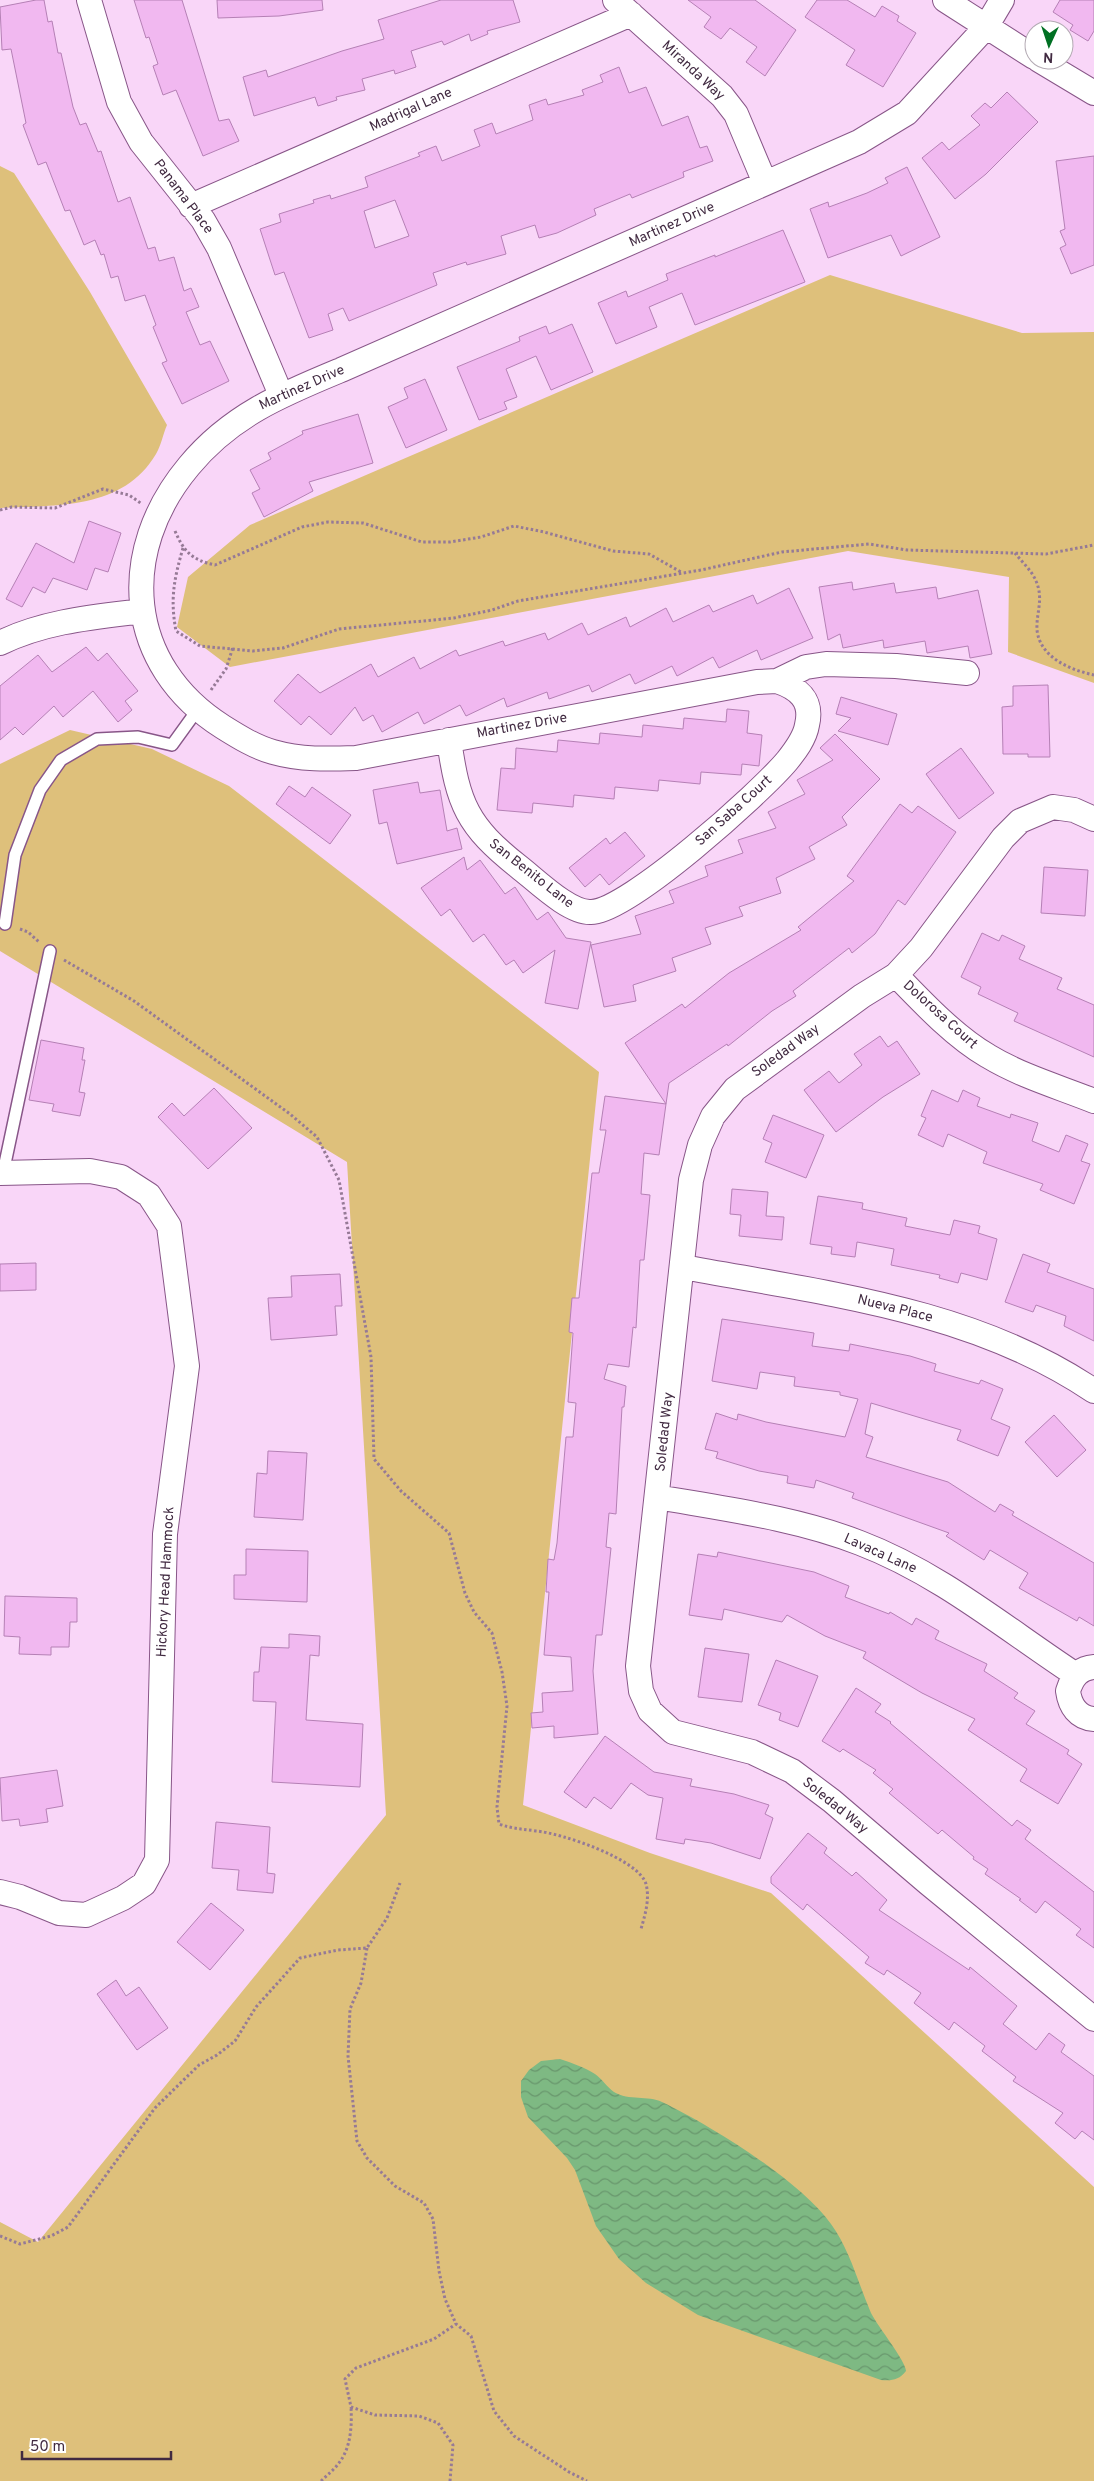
<svg xmlns="http://www.w3.org/2000/svg" width="1094" height="2481" viewBox="0 0 1094 2481" font-family="Overpass,sans-serif">
  <defs>
    <pattern id="water-waves" width="16" height="10" patternUnits="userSpaceOnUse" patternTransform="scale(1.25)"><rect width="16" height="10" fill="#7eb983"/><path d="M0 5q4-4 8 0t8 0" fill="none" stroke="#69976d"/></pattern>
  </defs>
  <rect width="100%" height="100%" fill="#f9d6f8"/>
  <path fill="#dec07b" d="M0,166L14,173L90,292L167,425C163,434 161,446 156,454C123,510 56,505 0,508Z
    M830,275L1022,333L1094,332V683L1008,652L1009,577L848,551L230,667L177,627L188,577L250,525Z
    M70,730L152,749L229,786L599,1072L523,1805L650,1853L771,1893L1094,2187V2481H0V2222L38,2242L386,1815L347,1162L0,951V764Z"/>
  <path fill="url(#water-waves)" d="M560,2059C572,2063 584,2067 595,2074C602,2079 607,2087 614,2092C629,2101 648,2095 662,2102C712,2126 799,2180 831,2224C850,2250 858,2283 871,2313C878,2327 906,2361 906,2371C899,2380 892,2381 881,2380L698,2315L646,2283L619,2259L596,2226L575,2170L567,2158L528,2117L521,2097V2081L529,2070L541,2061Z"/>
  <path fill="#f1b8f0" stroke="#b580b5" fill-rule="evenodd" d="M36,0H44L48,22L52,21L58,53H61L73,107L80,125L86,123L98,152L101,151L118,202L130,197L148,249L155,247L159,261L174,257L184,291L191,288L199,307L186,312L200,345L210,341L229,381L182,404L162,363L167,361L153,327L156,325L145,295L125,301L118,276L111,278L104,254L101,255L95,240L84,245L70,210L65,211L46,162L38,165L23,125L26,123L11,49L2,50L0,7Z
    M134,0H182L219,121L229,119L239,141L203,156L176,90L163,95L153,66L158,64L149,37L146,38Z
    M217,0H322L323,10L279,16L218,18Z
    M441,0H513L520,22L487,31L488,34L471,41L469,34L444,45L442,41L411,51L416,67L395,74L394,70L362,79L365,90L336,97L337,100L318,106L315,97L254,116L243,77L266,70L268,77L342,51L384,39L378,20Z
    M688,0H755L796,30L765,76L746,62L757,47L730,28L721,39L704,27L711,17Z
    M817,0H847L875,17L882,6L899,16L897,21L916,33L883,87L846,65L855,50L805,17Z
    M1060,0H1094V31L1088,41L1070,30L1073,25L1053,12Z
    M619,67L629,93L646,87L662,126L688,116L700,148L707,146L713,161L683,172L684,177L632,198L630,194L594,209L596,215L557,233L539,238L535,225L501,236L506,254L467,265L466,262L433,273L437,285L349,321L343,308L328,314L333,330L309,338L284,272L275,275L260,229L281,222L279,214L314,203L313,200L330,195L331,199L368,187L365,177L420,156L418,153L436,146L442,161L480,146L474,130L492,123L496,134L533,120L529,105L546,99L548,105L584,95L582,90L603,82L600,75ZM395,200L409,236L375,248L364,211Z
    M1007,92L1038,122L986,174L955,199L922,158L942,142L949,150L980,125L971,116L985,103L991,108Z
    M1094,156V265L1071,274L1060,248L1066,245L1060,231L1065,229L1056,161Z
    M907,167L940,237L901,256L891,235L828,258L810,209L828,202L829,207L867,193L888,183L885,178Z
    M783,230L805,282L695,325L682,293L649,307L657,327L616,344L598,303L626,291L628,297L668,280L666,274L715,255V257Z
    M572,324L593,372L551,390L536,356L506,369L517,397L504,402L507,409L479,420L457,367L520,341L519,337L546,326L549,334Z
    M425,379L447,430L406,448L388,407L408,398L404,388Z
    M358,414L373,463L309,482L313,491L264,517L252,493L260,489L250,470L271,459L268,453L303,434L302,431Z
    M89,521L121,533L108,572L95,568L87,590L53,578L45,593L33,587L22,607L6,599L36,543L74,563Z
    M852,582L853,590L894,583L896,593L936,587L938,599L978,590L992,654L970,658L968,646L927,653L925,641L884,648L883,640L843,648L840,634L828,640L819,587Z
    M789,588L813,638L761,660L757,650L719,668L713,657L677,676L672,666L635,684L630,674L592,692L589,685L549,699L547,692L507,707L504,698L466,716L460,705L424,724L418,712L382,732L373,715L363,721L355,707L331,735L309,716L301,725L274,701L298,674L320,693L371,664L378,677L414,657L420,669L456,650L459,656L503,641L505,646L545,633L548,640L582,623L588,635L626,617L630,627L666,608L673,622L709,605L713,612L753,595L757,604Z
    M86,647L98,661L107,653L138,691L125,701L132,710L118,722L93,691L63,717L54,706L23,735L15,727L0,740V686L38,655L52,672Z
    M1048,685L1050,757H1028V754H1003L1002,707L1013,706V686Z
    M841,697L897,714L888,745L838,731L851,718L836,714Z
    M727,709L749,711L747,733L762,735L759,766L742,764L741,775L701,772L700,784L659,780L658,791L615,787L614,799L574,795L573,807L533,803L532,813L497,810L501,768L515,769L516,748L557,752L558,740L599,744L600,733L642,737L643,725L683,729L684,718L726,722Z
    M835,734L880,779L842,817L847,825L809,847L815,859L776,878L781,893L739,907L743,916L705,928L711,944L672,958L676,971L633,985L636,1001L604,1007L591,945L641,934L635,916L674,903L669,891L708,876L705,866L743,853L738,840L776,828L768,812L805,794L797,780L833,760L820,748Z
    M961,748L994,793L959,819L926,774Z
    M418,782L420,793L440,790L447,831L457,828L462,849L397,864L387,822L379,824L373,790Z
    M289,786L305,797L312,787L351,815L330,844L276,804Z
    M900,804L912,813L918,806L956,832L905,905L898,900L875,934L852,953L849,948L793,991L796,996L772,1011L728,1046L727,1044L669,1083L666,1104L625,1043L682,1004L685,1008L729,973L801,930L798,927L854,881L847,876Z
    M625,832L645,856L609,885L600,874L585,887L569,868L606,838L610,844Z
    M464,857L467,870L480,860L505,894L515,887L537,920L548,912L566,938L591,942L578,1009L545,1003L555,950L523,973L514,960L506,965L484,934L473,942L450,909L441,916L421,888Z
    M1044,867L1088,870L1085,916L1041,913Z
    M982,933L999,941L1002,935L1025,946L1019,959L1062,978L1057,989L1094,1005V1057L1014,1021L1018,1013L978,994L981,987L961,977Z
    M880,1036L888,1047L897,1041L920,1074L883,1097L836,1132L804,1090L829,1071L839,1083L862,1065L854,1054Z
    M41,1040L84,1048L82,1060H85L79,1092L85,1093L80,1116L52,1111L54,1104L29,1100Z
    M214,1088L252,1128L208,1169L158,1117L172,1103L184,1116Z
    M932,1090L958,1102L963,1090L980,1098L977,1106L1010,1118L1011,1114L1038,1123L1032,1141L1059,1152L1066,1135L1088,1144L1081,1161L1090,1164L1074,1204L1040,1190L1043,1184L983,1163L987,1152L948,1134L943,1147L918,1135L926,1118L921,1116Z
    M605,1096L666,1104L659,1155L644,1153L641,1194L650,1195L644,1260H640L636,1328L633,1327L629,1367L608,1364L604,1379L626,1386L624,1407H622L616,1514L609,1513L606,1547L611,1548L602,1635H596L593,1671L598,1734L554,1738V1726L532,1728L531,1713L543,1712L542,1693L573,1691L571,1657L544,1655L549,1592H546L548,1559L554,1560L557,1543L566,1437H573L576,1403L568,1402L573,1333L569,1332L572,1298H579L592,1173H599L606,1130H600Z
    M773,1115L824,1135L806,1178L765,1162L772,1143L763,1139Z
    M732,1189L768,1192L766,1216L784,1217L782,1240L739,1236L741,1215L730,1214Z
    M818,1196L863,1203L862,1209L907,1218L905,1226L950,1235L954,1220L980,1226L978,1233L997,1239L987,1280L961,1273L958,1283L939,1278L940,1275L891,1265L894,1249L857,1242L855,1257L831,1254L832,1247L810,1244Z
    M1023,1254L1050,1264L1047,1272L1094,1289V1341L1064,1326L1066,1316L1036,1305L1033,1312L1005,1302Z
    M36,1263V1290L0,1291V1264Z
    M340,1274L342,1306H335L337,1335L271,1340L268,1298L292,1297L291,1276Z
    M722,1319L814,1333L812,1346L849,1351L850,1344L910,1356L936,1364L934,1371L979,1384L981,1380L1003,1389L991,1419L1010,1427L998,1456L957,1440L961,1430L871,1403L865,1434L873,1437L866,1457L948,1482L995,1512L1000,1504L1014,1512L1012,1515L1094,1563V1626L1079,1617L1077,1621L1019,1588L1028,1573L990,1550L984,1560L946,1536L949,1533L852,1498L854,1493L816,1480L814,1488L787,1483L788,1476L759,1471L716,1458L718,1452L705,1449L716,1413L737,1420L738,1414L766,1422L845,1437L858,1399L840,1395V1392L794,1386L795,1377L760,1372L757,1389L712,1381Z
    M1054,1415L1086,1450L1057,1477L1025,1442Z
    M268,1451L307,1453L303,1520L254,1517L257,1473L267,1474Z
    M246,1549L308,1551L307,1602L234,1599V1575H246Z
    M718,1552L814,1572L849,1586L845,1597L889,1614L890,1612L912,1625L916,1618L939,1631L935,1639L987,1664L984,1671L1018,1693L1014,1698L1035,1711L1026,1724L1069,1750L1067,1754L1082,1764L1058,1804L1020,1781L1027,1769L968,1730L975,1719L922,1693L863,1658L866,1652L825,1636L787,1615L782,1622L724,1609L722,1620L689,1615L698,1554L717,1557Z
    M5,1596L77,1598V1622H70L69,1647H51V1655L19,1654L20,1637L4,1636Z
    M289,1634L320,1636L319,1656L310,1655L306,1720L363,1724L360,1787L272,1782L276,1702L253,1701L254,1672H259L261,1647L289,1648Z
    M705,1648L749,1654L742,1702L698,1697Z
    M776,1660L818,1676L798,1727L779,1720L781,1713L758,1705Z
    M856,1688L881,1704L875,1712L891,1722L890,1723L1012,1826L1017,1820L1031,1830L1025,1839L1094,1892V1948L1076,1935L1081,1929L1045,1901L1036,1913L1019,1900L1021,1899L985,1874L988,1869L973,1859L974,1857L942,1830L938,1834L889,1793L893,1789L873,1773L876,1770L843,1749L840,1752L822,1741Z
    M605,1736L654,1772L692,1779L690,1786L734,1794L769,1805L765,1814L773,1818L760,1859L711,1843L685,1839L684,1844L656,1839L663,1798L648,1795L631,1783L611,1809L594,1797L586,1808L564,1792Z
    M57,1770L63,1806L46,1809L48,1822L20,1826L19,1819L2,1821L0,1778Z
    M216,1822L270,1827L267,1873L275,1874L273,1893L237,1890L239,1870L212,1868Z
    M808,1833L827,1848L824,1853L852,1876L856,1872L887,1900L879,1910L969,1970L970,1967L1017,2006L1003,2024L1036,2050L1049,2033L1065,2045L1061,2052L1094,2076V2140L1082,2131L1075,2139L1055,2123L1063,2113L1013,2081L1016,2077L982,2051L985,2046L954,2022L949,2030L914,2003L921,1993L887,1970L884,1975L865,1963L869,1957L807,1904L803,1910L771,1883V1877Z
    M211,1903L244,1930L210,1970L177,1942Z
    M116,1980L126,1996L139,1987L168,2028L137,2050L97,1994Z"/>
  <g fill="none" stroke-linecap="round" stroke-linejoin="round">
    <defs>
      <path id="lane" d="M5,924L15,855L40,790L61,760L97,739L138,737L172,745L198,709
        M3,1173L50,951"/>
      <path id="street" d="M89,0L119,102L141,142L203,220L219,248L281,395
        M615,0L722,96L736,114L765,183
        M945,0L1034,57
        M1039,60L1094,93
        M191,206L631,14
        M0,643C45,621 94,617 143,611
        M967,673L896,666L826,664L806,667L777,681L757,682L356,758C328,759 301,760 273,752C255,747 239,737 223,727C125,665 117,552 189,466C231,415 283,394 341,370L859,142L907,113L986,27L1002,0
        M449,740C458,804 467,826 519,867C537,881 569,913 591,912C628,912 761,792 787,761C795,751 805,738 807,725C813,700 798,688 777,681
        M1094,819L1074,810L1053,807L1020,821L1003,838L921,948L896,975L862,996L735,1089L713,1116L700,1145L691,1180L638,1666L641,1691L650,1711L673,1732L752,1752L792,1771L832,1801L928,1883L1094,2019
        M896,975C922,1002 955,1037 988,1056C1021,1076 1059,1087 1094,1101
        M0,1173L90,1171L121,1177L149,1195L169,1226L187,1366L165,1534L157,1860L144,1884L123,1898L86,1915L59,1913L20,1897L0,1892
        M683,1267C823,1293 973,1309 1094,1391
        M657,1497C725,1509 796,1518 860,1543C939,1573 1006,1629 1076,1675
        M1094,1667C1079,1668 1072,1678 1068,1691C1070,1706 1078,1718 1094,1719"/>
    </defs>
    <use href="#lane" stroke="#885688" stroke-width="14"/>
    <use href="#street" stroke="#885688" stroke-width="26"/>
    <path stroke="#967a96" stroke-width="3" stroke-dasharray="2.5 2.5" stroke-linecap="butt" d="M0,510L12,507L55,508L103,489L129,495L142,504
      M175,531C184,552 192,560 215,565L302,527L328,522L363,523L422,542H450L481,537L514,526L544,532L613,551L649,554L681,572
      M183,548C174,579 170,599 176,631L200,646L253,651L283,648L339,629L454,618L492,610L518,601L701,570L782,552L869,544L907,550L1046,554L1094,545
      M1015,553C1022,562 1032,571 1036,581C1044,599 1036,613 1037,630C1040,658 1071,670 1094,675
      M211,690L226,669L233,647
      M20,929L28,932L39,942
      M64,960L134,1001L290,1114L317,1137L339,1180L371,1357L374,1459L401,1491L449,1533L465,1593L474,1612L492,1633L502,1672L507,1706L497,1807L499,1824C513,1829 523,1829 536,1831C561,1833 639,1859 646,1884C650,1899 645,1915 641,1929
      M367,1948L361,1983L350,2009L348,2056L357,2141L367,2158L395,2186L424,2203L433,2219L439,2271L445,2299L456,2324L471,2336L494,2411L514,2436L569,2472L587,2481
      M0,2236L20,2244L51,2236L68,2227L155,2108L199,2065L217,2055L235,2041L256,2007L300,1958L338,1950L367,1948L387,1918L400,1883
      M321,2481C327,2475 334,2470 338,2464C351,2449 352,2426 351,2407
      M450,2481L453,2445L438,2423L419,2416L375,2415L351,2407L345,2379L356,2368L434,2339L456,2324"/>
    <use href="#lane" stroke="#fff" stroke-width="11"/>
    <use href="#street" stroke="#fff" stroke-width="24"/>
  </g>
  <g text-anchor="middle" dominant-baseline="central" stroke-width="4" stroke-linejoin="round" paint-order="stroke">
    <g font-size="14" fill="#412a41" stroke="#fff">
      <text transform="translate(693 71) rotate(43)">Miranda Way</text>
      <text transform="translate(411 110) rotate(-24)">Madrigal Lane</text>
      <text transform="translate(183 197) rotate(53)">Panama Place</text>
      <text transform="translate(672 225) rotate(-24)">Martinez Drive</text>
      <text transform="translate(302 388) rotate(-24)">Martinez Drive</text>
      <text transform="translate(522 726) rotate(-10)">Martinez Drive</text>
      <text transform="translate(734 811) rotate(-42)">San Saba Court</text>
      <text transform="translate(531 874) rotate(38)">San Benito Lane</text>
      <text transform="translate(940 1015) rotate(42)">Dolorosa Court</text>
      <text transform="translate(786 1051) rotate(-36)">Soledad Way</text>
      <text transform="translate(895 1309) rotate(14)">Nueva Place</text>
      <text transform="translate(665 1432) rotate(-84)">Soledad Way</text>
      <text transform="translate(880 1554) rotate(24)">Lavaca Lane</text>
      <text transform="translate(166 1582) rotate(-87)">Hickory Head Hammock</text>
      <text transform="translate(835 1806) rotate(39)">Soledad Way</text>
    </g>
  </g>
  <g transform="translate(1049 45) rotate(183)"><circle r="24" fill="#ffffff" stroke="#b3aab3"/>
  <path d="M0-4L9 19L0 12L-9 19Z" fill="#007023"/>
  <text y="-8" font-size="14" font-weight="bold" text-anchor="middle" fill="#412a41">N</text>
  </g>
  <path d="M22 2451v8h149v-8" fill="none" stroke="#412a41" stroke-width="2.5"/>
  <text x="30" y="2451" font-size="15" fill="#412a41" stroke="#ffffff" stroke-width="4" paint-order="stroke">50 m</text>
</svg>
